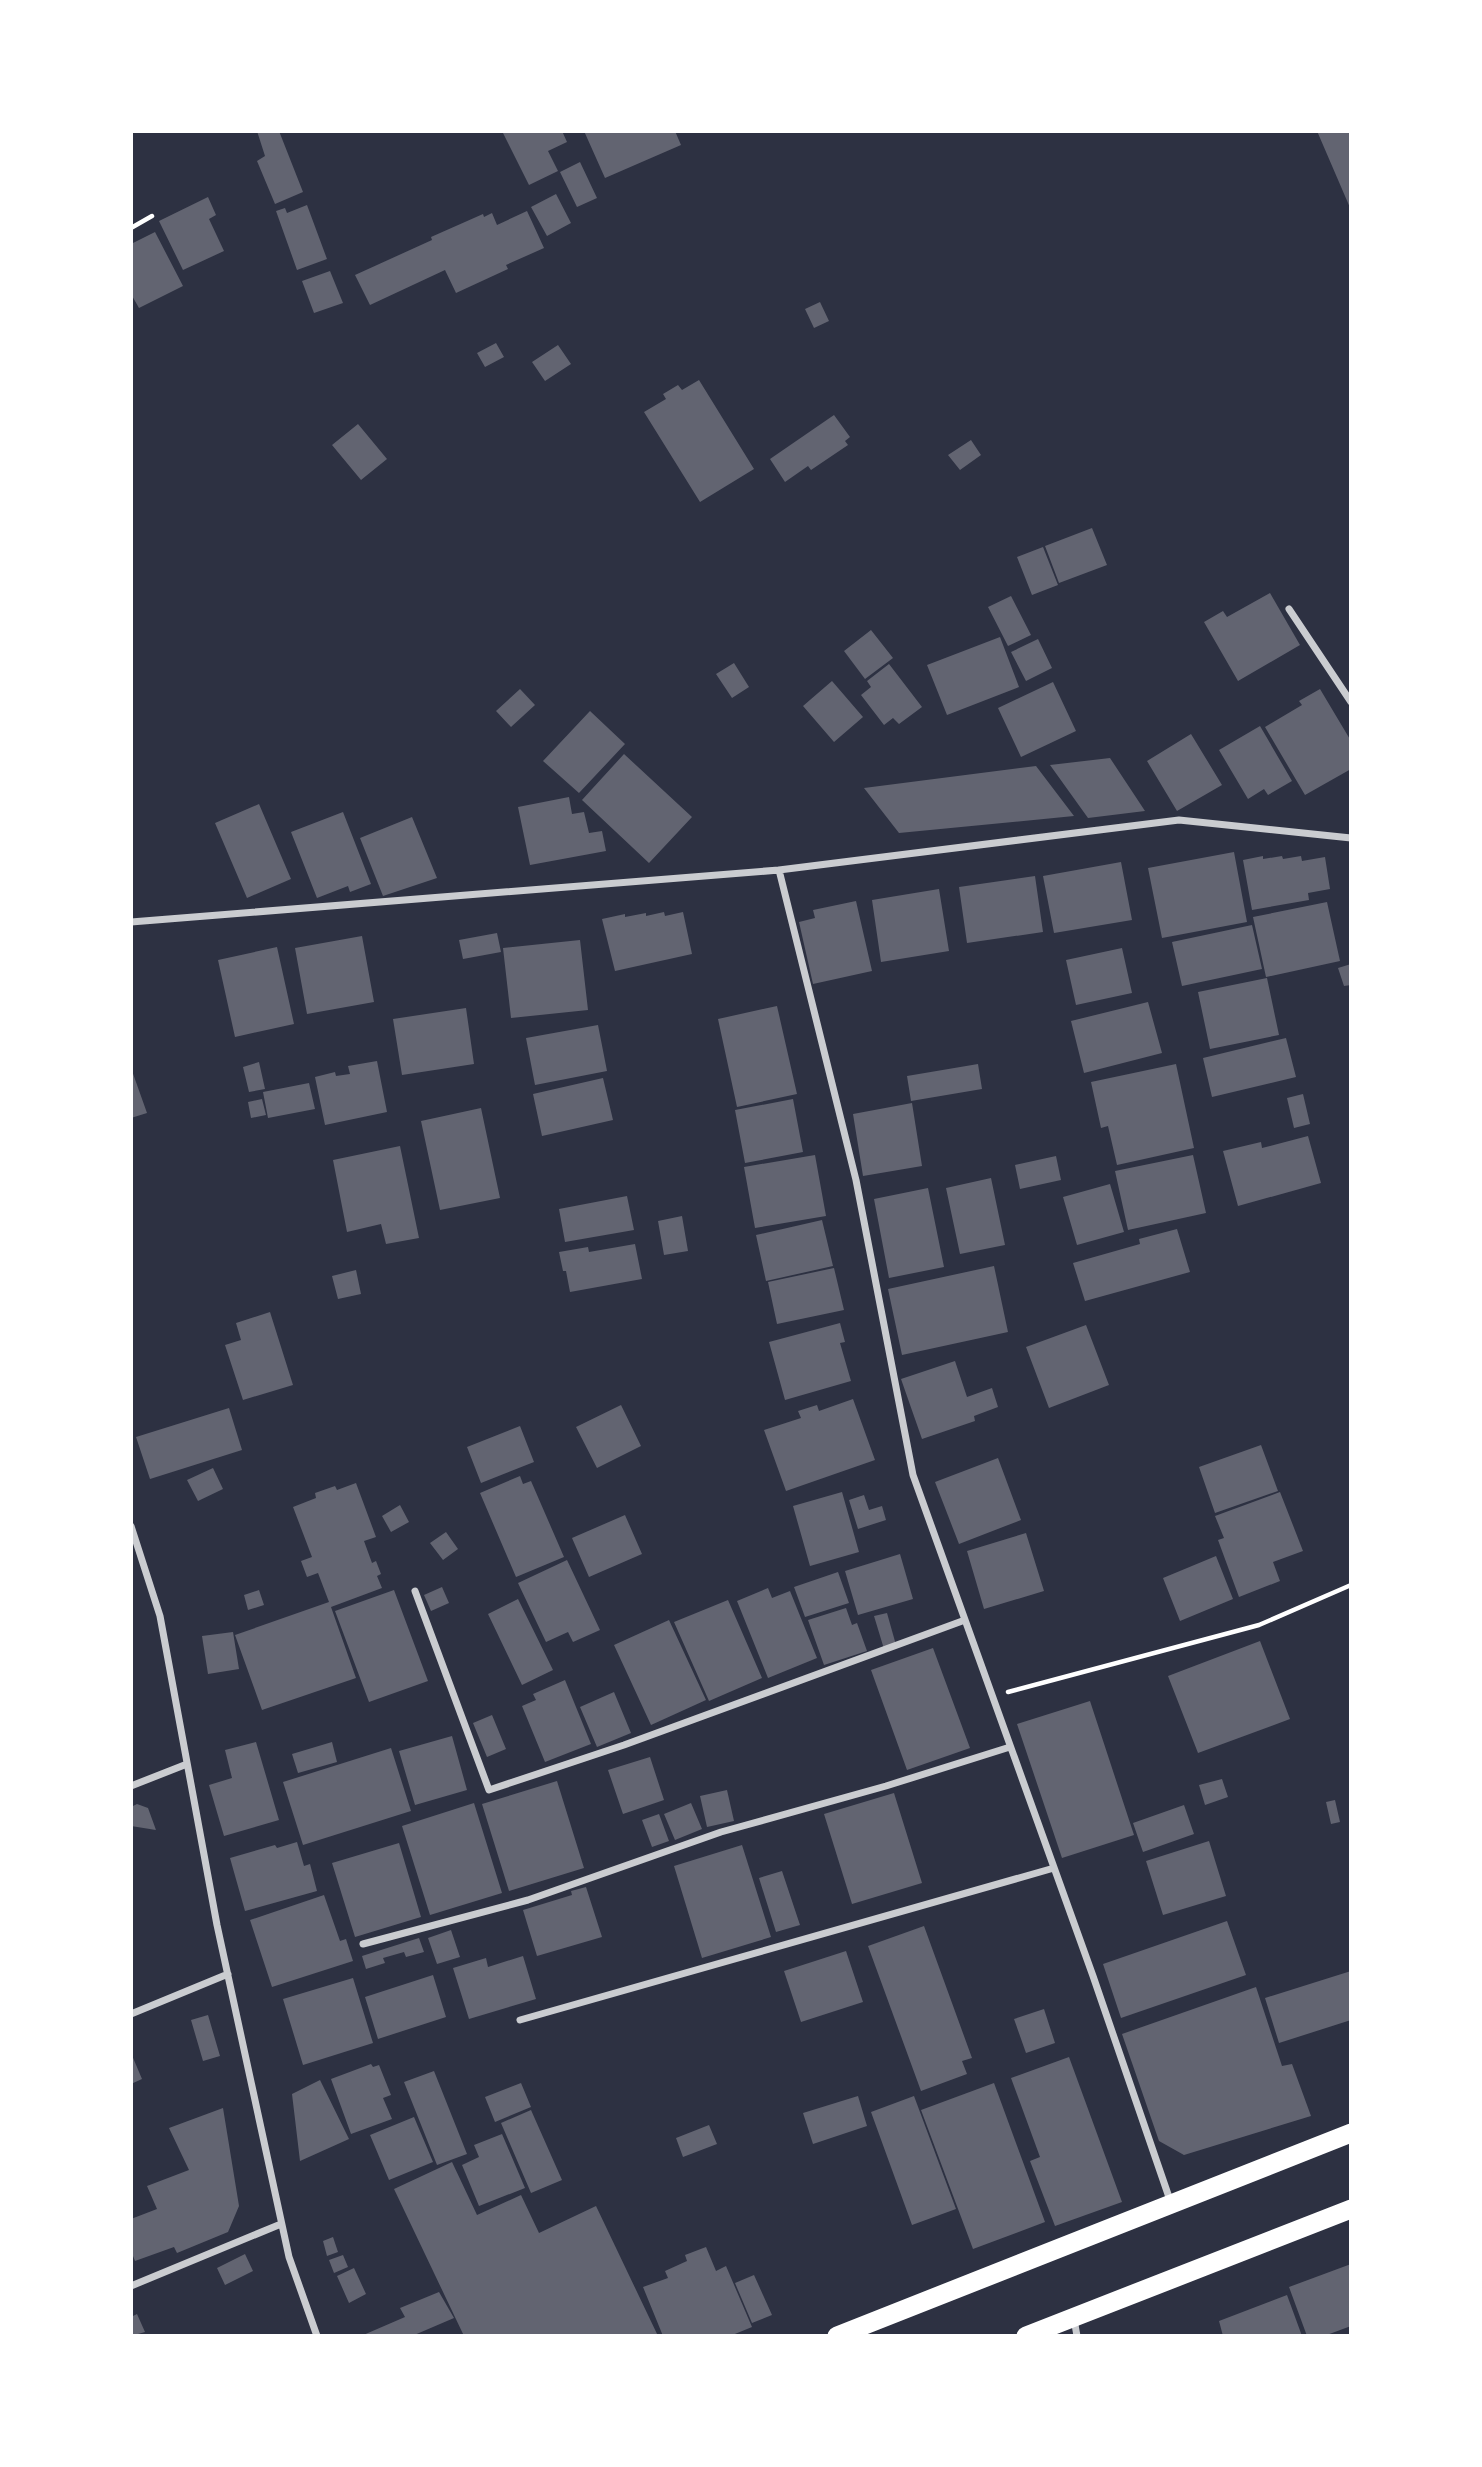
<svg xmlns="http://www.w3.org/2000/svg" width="1482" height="2467" viewBox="0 0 1482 2467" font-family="'Crimson Pro',serif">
  <rect width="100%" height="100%" fill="#2d3142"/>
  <path fill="#626471" d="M257,131H279L303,192L275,204L257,161L265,156Z
    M502,131H562L567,142L548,151L558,171L529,185Z
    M584,131H675L681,145L605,178Z
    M1317,131H1351V210Z
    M580,162L597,198L577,207L560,172Z
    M556,194L571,223L547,236L531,207Z
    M208,197L216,215L209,219L224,251L183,270L159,221Z
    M307,205L327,259L297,270L276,211L285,208L287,213Z
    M527,211L544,248L506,265L508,269L456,293L445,270L370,305L355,275L432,240L431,237L483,214L484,217L492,213L497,225Z
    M155,232L183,286L139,308L131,294V244Z
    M330,271L343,303L314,313L302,281Z
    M820,302L829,321L814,328L805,309Z
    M496,343L504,357L485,367L477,353Z
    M558,345L571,364L545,381L532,362Z
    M699,380L754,469L700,502L644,412L666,399L663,394L678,385L682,390Z
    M834,415L850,437L845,441L848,445L811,470L808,466L785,482L770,459Z
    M358,424L387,459L361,480L332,445Z
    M971,440L981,455L960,470L948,455Z
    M1092,528L1107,565L1059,583L1045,546Z
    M1043,547L1058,585L1032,595L1017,557Z
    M1270,593L1300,645L1238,681L1204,622L1223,611L1227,617Z
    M1011,596L1031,635L1008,646L988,607Z
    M871,630L893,658L865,679L844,651Z
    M1000,637L1019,687L947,715L927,665Z
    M1038,639L1052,668L1026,681L1011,652Z
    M734,663L749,687L732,698L716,674Z
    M889,664L922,707L899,724L893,718L884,725L861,695L871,687L867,681Z
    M832,681L863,717L834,742L803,706Z
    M1053,682L1076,731L1021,757L998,708Z
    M520,689L535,705L511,727L496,711Z
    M1320,689L1351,741V769L1305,795L1265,727L1302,705L1299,701Z
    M590,711L625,744L579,793L543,761Z
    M1260,726L1292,781L1268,795L1264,789L1248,799L1219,750Z
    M1191,734L1222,785L1177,811L1147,761Z
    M624,754L692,817L649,863L582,800Z
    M1110,758L1145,811L1088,818L1050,765Z
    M1036,766L1074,816L899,833L864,788Z
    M569,797L572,814L584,812L589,833L602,831L606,851L530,865L518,807Z
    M259,804L291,879L247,898L215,823Z
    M343,812L371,884L350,892L348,886L317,898L291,832Z
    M412,817L437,878L383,896L360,838Z
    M1234,852L1247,922L1162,938L1148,868Z
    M1263,856V859L1282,856L1283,859L1301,856L1302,861L1325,857L1330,889L1308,893L1309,900L1252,910L1243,860Z
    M1121,862L1132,920L1054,933L1043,876Z
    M1035,876L1043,932L967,943L959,887Z
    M939,889L949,951L881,962L872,900Z
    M856,901L872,971L813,984L799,922L815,918L813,910Z
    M1327,902L1340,961L1266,977L1253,917Z
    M664,912L665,916L683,912L692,954L615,971L602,919L625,914V917L646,913V916Z
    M1252,925L1262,969L1182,986L1172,942Z
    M497,933L501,952L463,959L459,940Z
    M362,936L374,1002L307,1014L295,948Z
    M580,940L588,1010L511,1018L503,948Z
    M277,947L294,1024L235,1037L218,960Z
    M1122,948L1132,993L1076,1005L1066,960Z
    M1351,964V985L1344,986L1338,968Z
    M1267,978L1279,1035L1210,1049L1198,992Z
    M1148,1002L1162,1053L1084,1073L1071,1021Z
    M777,1006L797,1094L737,1107L718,1019Z
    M466,1008L474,1064L402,1075L393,1019Z
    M598,1025L607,1071L535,1085L526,1038Z
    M1286,1038L1296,1077L1212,1097L1203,1058Z
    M377,1061L387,1112L325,1125L315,1077L335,1072L336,1076L350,1074L348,1066Z
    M259,1062L265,1089L249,1092L243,1067Z
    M978,1064L982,1089L911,1101L907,1076Z
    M1176,1064L1194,1148L1117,1165L1108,1126L1101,1128L1091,1082Z
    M131,1068L147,1113L131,1118Z
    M603,1078L613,1120L542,1136L533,1094Z
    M309,1083L315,1109L268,1118L263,1092Z
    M1303,1094L1310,1124L1294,1128L1287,1098Z
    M262,1099L266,1115L251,1118L248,1102Z
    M793,1099L803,1152L745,1163L735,1110Z
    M912,1103L922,1166L863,1176L853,1114Z
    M481,1108L500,1198L440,1210L421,1121Z
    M1308,1136L1321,1183L1238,1206L1223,1151L1261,1142L1262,1148Z
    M400,1146L419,1238L386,1244L381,1224L347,1232L333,1160Z
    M815,1155L826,1216L755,1228L744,1167Z
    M1193,1155L1206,1213L1128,1230L1115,1171Z
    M1056,1156L1061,1180L1020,1189L1015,1165Z
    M991,1178L1005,1245L960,1254L946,1188Z
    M1110,1184L1124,1232L1077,1245L1063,1197Z
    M928,1188L944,1267L889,1278L874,1199Z
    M627,1196L634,1230L565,1242L559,1209Z
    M682,1216L688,1251L664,1255L658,1221Z
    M822,1220L833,1266L766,1281L756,1235Z
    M1177,1229L1190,1272L1085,1301L1073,1263L1140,1244L1139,1239Z
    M635,1244L642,1279L570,1292L566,1271H563L559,1252L588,1247L589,1252Z
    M994,1266L1008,1332L902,1355L888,1289Z
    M834,1268L844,1310L777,1324L768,1282Z
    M356,1270L361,1294L338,1299L332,1276Z
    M270,1312L293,1385L243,1400L225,1345L241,1340L236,1323Z
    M840,1323L845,1342L840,1343L851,1381L785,1400L769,1342Z
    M1086,1325L1109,1385L1049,1408L1026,1347Z
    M955,1361L967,1397L992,1388L998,1407L974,1416L975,1421L922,1439L901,1379Z
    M853,1399L875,1460L786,1491L764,1430L801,1418L798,1411L817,1405L819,1411Z
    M621,1405L641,1446L597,1468L576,1427Z
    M229,1408L242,1450L150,1479L136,1437Z
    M520,1426L534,1462L481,1483L467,1447Z
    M1261,1445L1278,1491L1215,1513L1199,1467Z
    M998,1458L1021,1520L959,1544L935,1482Z
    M213,1468L223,1489L198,1501L187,1480Z
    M520,1476L523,1484L531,1481L564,1557L516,1577L480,1493Z
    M356,1483L376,1537L364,1541L372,1563L376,1561L381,1574L377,1576L382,1588L331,1607L356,1678L262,1710L235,1635L329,1602L318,1573L307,1577L301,1561L312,1557L293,1507L316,1498L315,1493L335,1486L337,1490Z
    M842,1492L859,1552L810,1566L793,1506Z
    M1280,1492L1303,1551L1273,1562L1280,1581L1239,1597L1218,1540L1224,1538L1215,1516Z
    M864,1495L869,1510L882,1506L886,1520L858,1529L849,1500Z
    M400,1505L409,1522L391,1532L382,1516Z
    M625,1515L642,1554L589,1577L572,1538Z
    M446,1532L458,1549L443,1560L430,1543Z
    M1026,1533L1044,1591L984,1609L967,1551Z
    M900,1554L913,1599L858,1615L845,1571Z
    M1216,1556L1233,1599L1180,1621L1163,1578Z
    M567,1560L600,1630L573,1642L568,1632L546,1642L518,1583Z
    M838,1572L849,1603L805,1617L794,1587Z
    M442,1587L449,1603L431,1611L424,1595Z
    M768,1588L772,1598L790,1591L817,1658L768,1678L737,1601Z
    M259,1590L264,1605L248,1610L244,1595Z
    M394,1590L428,1681L369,1702L335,1611Z
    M518,1599L553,1670L522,1685L488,1614Z
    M728,1600L762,1678L709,1701L674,1622Z
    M846,1608L852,1625L857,1623L867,1651L824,1665L808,1620Z
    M887,1613L896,1645L884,1649L874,1616Z
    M669,1620L706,1700L651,1725L614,1645Z
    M233,1632L239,1669L208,1674L202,1636Z
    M1260,1641L1290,1719L1198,1753L1168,1676Z
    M933,1648L970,1748L907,1770L871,1670Z
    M565,1680L591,1744L545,1762L522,1706L536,1700L533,1694Z
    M614,1692L631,1733L597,1747L580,1707Z
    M1090,1701L1134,1835L1062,1858L1017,1724Z
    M492,1715L506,1749L487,1757L473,1723Z
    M452,1736L467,1790L415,1805L399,1751Z
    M256,1742L279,1820L224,1836L209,1785L232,1778L225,1750Z
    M332,1742L337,1762L298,1773L292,1754Z
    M391,1748L411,1811L303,1845L283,1782Z
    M650,1757L664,1800L623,1814L608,1770Z
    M1222,1779L1228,1797L1205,1805L1199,1785Z
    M557,1781L584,1868L509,1891L482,1804Z
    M727,1790L734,1821L707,1827L700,1796Z
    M894,1793L922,1883L852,1904L824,1814Z
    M1335,1800L1340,1822L1331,1824L1326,1802Z
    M474,1803L502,1893L430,1915L402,1826Z
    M691,1803L702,1829L675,1840L664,1814Z
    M137,1804L148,1808L156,1830L131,1826V1807Z
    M1184,1805L1194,1834L1143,1852L1133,1823Z
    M659,1814L669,1841L652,1847L642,1820Z
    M1209,1841L1226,1896L1163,1915L1146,1861Z
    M297,1842L304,1866L310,1864L317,1891L245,1911L230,1858L275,1845L277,1848Z
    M399,1843L421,1917L355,1937L332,1863Z
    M742,1845L771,1937L702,1958L674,1866Z
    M782,1871L800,1925L776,1932L759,1878Z
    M586,1887L602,1937L537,1956L523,1910L572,1895L571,1891Z
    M324,1895L340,1941L346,1939L353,1961L272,1987L250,1920Z
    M1227,1921L1246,1975L1121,2018L1103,1964Z
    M924,1926L972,2058L962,2061L967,2074L921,2091L868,1946Z
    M451,1930L460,1957L437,1964L428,1938Z
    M419,1938L424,1952L406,1957L404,1952L383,1958L385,1963L366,1969L362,1956Z
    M846,1951L863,2002L801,2022L784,1971Z
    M523,1956L536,1999L469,2019L453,1968L486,1958L488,1967Z
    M1351,1971V2020L1279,2043L1265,1998Z
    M433,1975L446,2017L378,2039L365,1997Z
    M353,1978L373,2043L303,2065L283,1999Z
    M1256,1987L1282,2066L1292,2064L1311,2116L1184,2155L1159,2141L1122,2034Z
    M1044,2009L1055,2043L1026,2053L1014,2019Z
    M208,2015L220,2056L203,2061L191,2020Z
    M131,2053L142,2079L131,2084Z
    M1069,2057L1122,2202L1055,2226L1030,2161L1040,2157L1011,2078Z
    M371,2064L373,2067L379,2065L391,2095L383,2098L392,2119L351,2134L331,2079Z
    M434,2071L467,2154L437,2165L404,2082Z
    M320,2080L349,2139L300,2161L292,2094Z
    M521,2083L531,2107L495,2122L485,2097Z
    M994,2083L1045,2222L973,2249L921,2110Z
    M858,2096L867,2126L813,2144L803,2113Z
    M914,2096L956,2209L912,2225L871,2112Z
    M223,2108L239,2206L228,2232L177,2253L174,2247L135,2261L131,2251V2219L157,2209L147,2186L189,2170L169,2128Z
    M531,2110L562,2180L531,2193L501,2123Z
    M414,2117L433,2162L389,2180L370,2135Z
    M709,2125L717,2144L683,2157L676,2138Z
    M502,2134L525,2188L479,2206L462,2165L479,2157L474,2145Z
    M452,2162L477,2215L521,2195L539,2233L596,2206L658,2336H464L394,2189Z
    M333,2237L338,2252L327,2256L323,2241Z
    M706,2247L716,2271L726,2266L752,2327L730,2336H663L643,2287L668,2278L665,2271L687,2261L685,2255Z
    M245,2254L253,2271L225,2285L217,2268Z
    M343,2255L348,2267L334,2273L329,2260Z
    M1351,2264V2326L1324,2336H1307L1289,2287Z
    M354,2268L366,2294L349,2303L337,2276Z
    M754,2275L772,2315L752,2323L735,2283Z
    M439,2292L454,2318L412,2336H361L405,2317L400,2308Z
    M1287,2295L1302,2336H1223L1219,2321Z
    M137,2314L145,2332L131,2336V2317Z"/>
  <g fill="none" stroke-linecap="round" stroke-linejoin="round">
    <path stroke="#fff" stroke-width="4.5" d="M131,228L152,216
      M1008,1692L1259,1625L1351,1585"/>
    <path stroke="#caccd0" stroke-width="7" d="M1289,609L1351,702
      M779,870L856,1180L913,1475L1093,1976L1171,2203
      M131,922L779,870L1179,820L1351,838
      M131,1526L160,1616L217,1925L289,2257L317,2336
      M415,1591L489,1790L624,1745L965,1620
      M131,1786L187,1764
      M363,1944L528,1900L721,1832L886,1786L1010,1747
      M131,2014L228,1974
      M520,2020L1054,1868
      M131,2286L281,2224
      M1074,2319L1077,2336"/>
    <path stroke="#fff" stroke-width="19" d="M837,2336L1351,2133
      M1026,2336L1351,2209"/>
  </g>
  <rect width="1482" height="2467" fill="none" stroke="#ffffff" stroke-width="266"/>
</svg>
